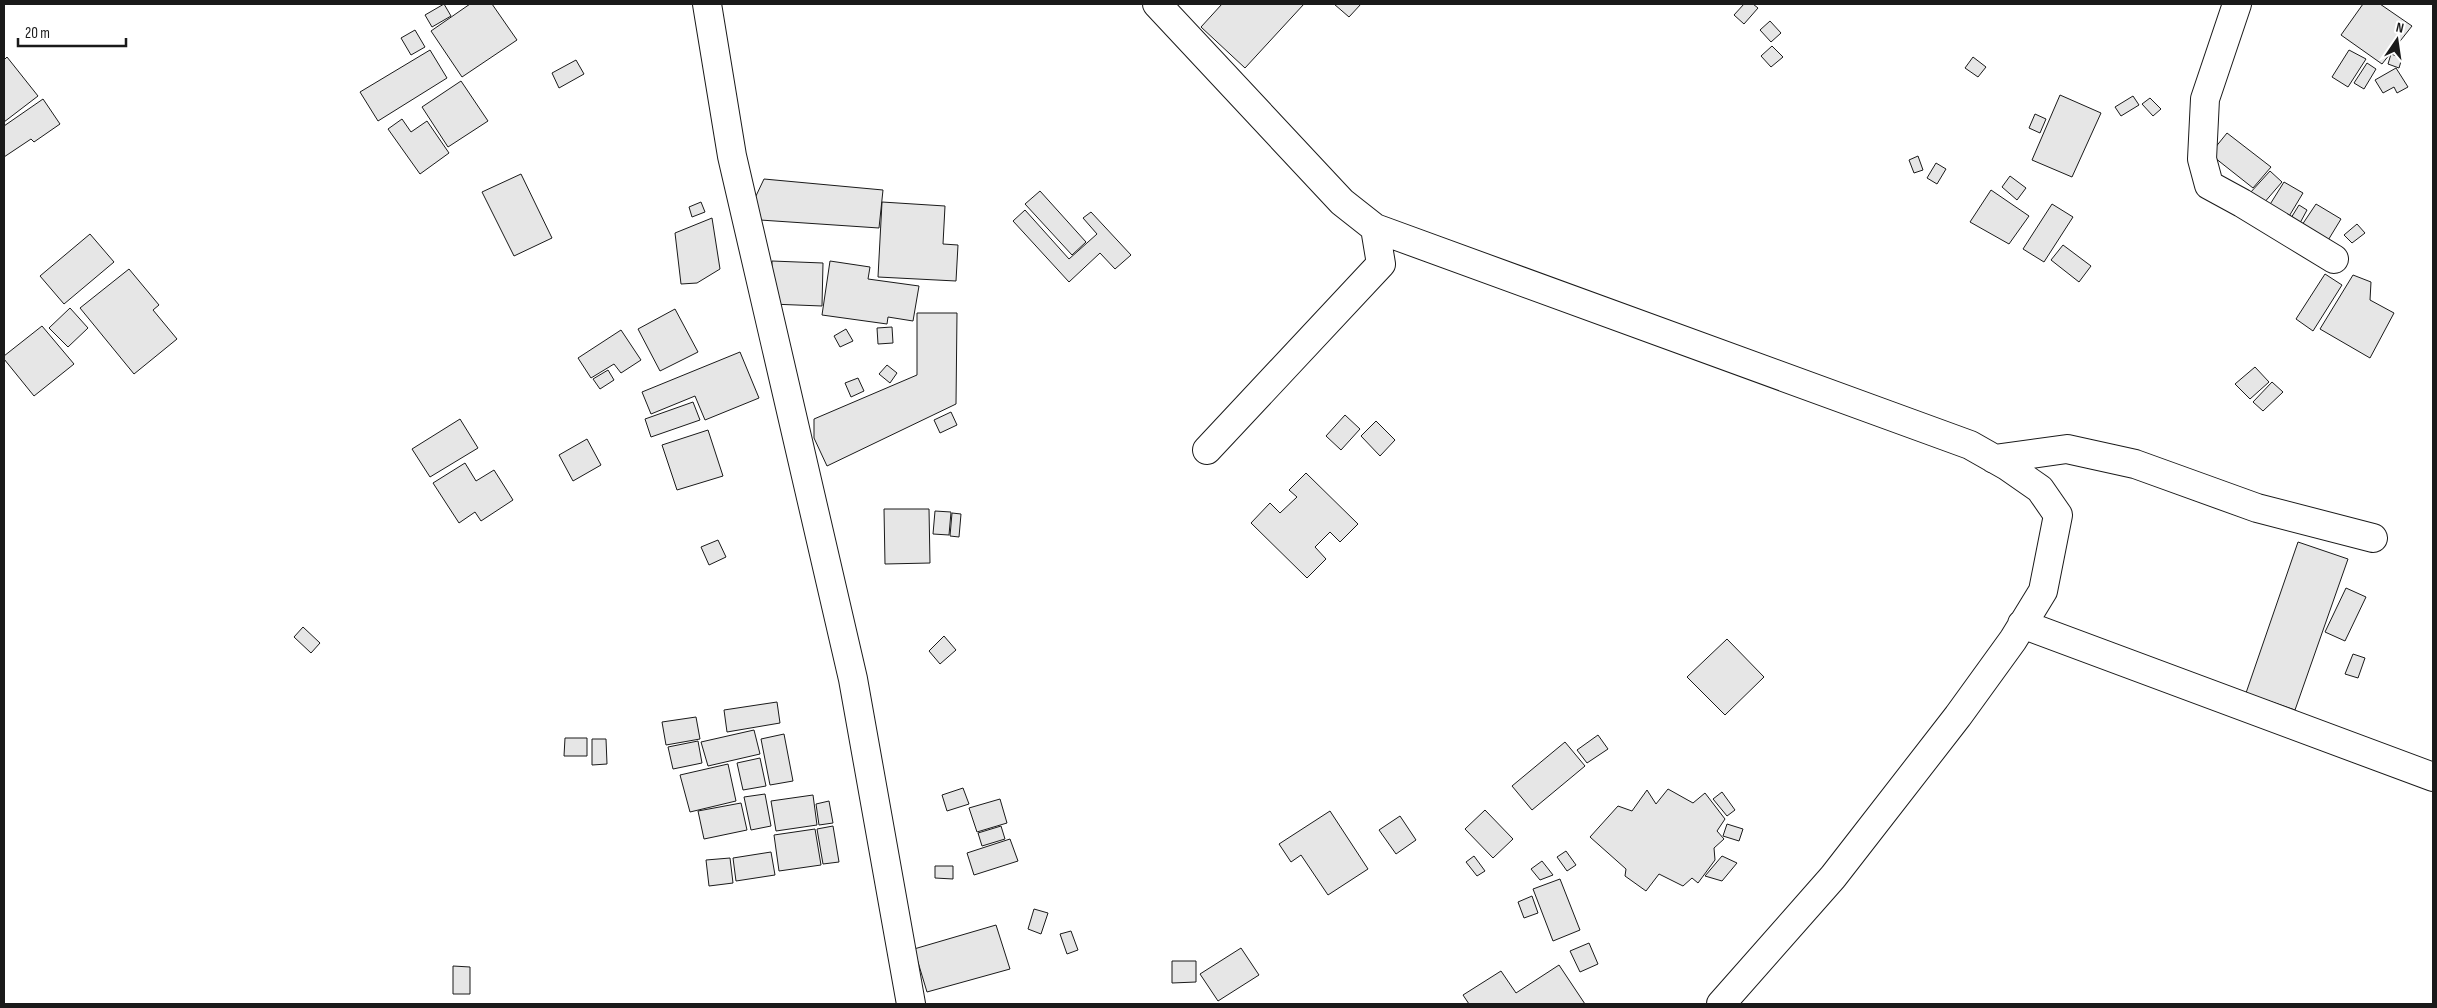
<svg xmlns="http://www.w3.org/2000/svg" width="2437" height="1008" viewBox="0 0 2437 1008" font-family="'Sofia Sans Condensed',sans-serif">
  <rect width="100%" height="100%" fill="#fff"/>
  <path fill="#e6e6e6" stroke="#1a1a1a" d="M444,4L451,16L432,27L425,15Z
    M470,4H492L517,40L462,77L431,31Z
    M1222,4H1304L1245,68L1201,27Z
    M1334,4H1361L1349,17Z
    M1744,4H1753L1758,8L1744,24L1734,15Z
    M2363,4H2380L2412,26L2382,64L2341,35Z
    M1770,21L1781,33L1771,42L1760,30Z
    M415,30L425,47L411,55L401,38Z
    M1772,46L1783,57L1771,67L1761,56Z
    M430,50L447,78L378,121L360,92Z
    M2349,50L2366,59L2348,87L2332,77Z
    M2391,54L2402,58L2399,68L2388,64Z
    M7,57L38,96L4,122V60Z
    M1973,57L1986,67L1978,77L1965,68Z
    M576,60L584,74L559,88L552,73Z
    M2367,63L2376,69L2364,89L2354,83Z
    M2396,68L2408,87L2397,93L2394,87L2383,93L2375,80Z
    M461,81L488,121L448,147L422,107Z
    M2060,95L2101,113L2072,177L2032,160Z
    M2133,96L2139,105L2121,116L2115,107Z
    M2150,98L2161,109L2153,116L2142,104Z
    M43,99L60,124L34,142L31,139L4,157V126Z
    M2035,114L2046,119L2040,133L2029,128Z
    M402,119L411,132L427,121L449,153L420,174L388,129Z
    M2227,133L2271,167L2253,188L2210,154Z
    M1918,156L1923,170L1914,173L1909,160Z
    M1936,163L1946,169L1937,184L1927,178Z
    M2270,171L2282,182L2263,204L2250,193Z
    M521,174L552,238L514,256L482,192Z
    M2010,176L2026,188L2017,200L2002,187Z
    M764,179L883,190L879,228L760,220L755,198Z
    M2284,182L2303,193L2288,218L2269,206Z
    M1991,190L2029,216L2009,244L1970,222Z
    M1040,191L1086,242L1072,255L1025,204Z
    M701,202L705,212L692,217L689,207Z
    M882,202L945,206L943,244L958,245L956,281L878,277Z
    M2052,204L2073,217L2044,262L2023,249Z
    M2316,204L2341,219L2327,242L2302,225Z
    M2299,205L2307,210L2300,223L2291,218Z
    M1025,210L1069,259L1097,234L1083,218L1091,212L1131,255L1115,269L1100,253L1069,282L1013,221Z
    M712,218L720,269L697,283L681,284L675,233Z
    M2357,224L2365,233L2352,243L2344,235Z
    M90,234L114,262L64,304L40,276Z
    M2063,245L2091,266L2079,282L2051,260Z
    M772,261L823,263L822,306L771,304Z
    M830,261L870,267L868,279L919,286L913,321L888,317L887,324L822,315Z
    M129,269L159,305L153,310L177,339L134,374L80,308Z
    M2325,274L2342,285L2313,331L2296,319Z
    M2353,275L2371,282L2370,300L2394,313L2370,358L2320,329Z
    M70,308L88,328L68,347L49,328Z
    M675,309L698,352L660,371L638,329Z
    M917,313H957L956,404L827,466L814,438V419L917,375Z
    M42,326L74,364L34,396L4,359V356Z
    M892,327L893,343L878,344L877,328Z
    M846,329L853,341L840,347L834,336Z
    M621,330L641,360L621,373L614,364L591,378L578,358Z
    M740,352L759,398L705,420L695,396L651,414L642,392Z
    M887,365L897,373L890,383L879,374Z
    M2255,367L2269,382L2250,399L2235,384Z
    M608,370L614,380L600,389L593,379Z
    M858,378L864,391L851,397L845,383Z
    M2272,382L2283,392L2263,411L2253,402Z
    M693,402L700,420L651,437L645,419Z
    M951,412L957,425L940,433L934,420Z
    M1345,415L1360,429L1341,450L1326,436Z
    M460,419L478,448L430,477L412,449Z
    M1376,421L1395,440L1380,456L1361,436Z
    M708,430L723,476L677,490L662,445Z
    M587,439L601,465L573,481L559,455Z
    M465,463L476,481L494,470L513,500L481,521L475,512L459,523L433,483Z
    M1306,473L1358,524L1340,542L1330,532L1315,547L1326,559L1307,578L1251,523L1270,503L1280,513L1297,497L1289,490Z
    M884,509H929L930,563L885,564Z
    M935,511L951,512L949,535L933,534Z
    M952,513L961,514L959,537L950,536Z
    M718,540L726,557L709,565L701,547Z
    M2298,542L2348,559L2295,710L2246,693Z
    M2346,588L2366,597L2345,641L2325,632Z
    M303,627L320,643L311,653L294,637Z
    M944,636L956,650L940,664L929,651Z
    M1727,639L1764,677L1725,715L1687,677Z
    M2353,654L2365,658L2358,678L2345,674Z
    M777,702L780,723L727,732L724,710Z
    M696,717L700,739L666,745L662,722Z
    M754,730L760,754L708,766L701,742Z
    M784,734L793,781L770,785L761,739Z
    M1598,735L1608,749L1587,763L1577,750Z
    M565,738H587V756H564Z
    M592,739H606L607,764L592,765Z
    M698,741L702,763L673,769L668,747Z
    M1565,742L1585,766L1532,810L1512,786Z
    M760,758L766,786L743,790L737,763Z
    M728,764L736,801L690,812L680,775Z
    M963,788L969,804L947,811L942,795Z
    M1668,789L1693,803L1705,793L1725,819L1717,831L1724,839L1714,848L1715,860L1698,883L1692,878L1683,886L1659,874L1646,891L1625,876L1626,869L1590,837L1618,806L1632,811L1647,790L1656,804Z
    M1722,792L1735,810L1727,816L1713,799Z
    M765,794L771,826L751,830L744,797Z
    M813,795L817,825L776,831L771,801Z
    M1000,799L1007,823L977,832L969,808Z
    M829,801L833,823L819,825L816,804Z
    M741,803L747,830L704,839L698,811Z
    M1485,810L1513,839L1493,858L1465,829Z
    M1330,811L1368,869L1328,895L1301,855L1291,862L1279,844Z
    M1400,816L1416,840L1396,854L1379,830Z
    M1727,824L1743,829L1739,841L1723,836Z
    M833,826L839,862L823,864L817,829Z
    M1001,826L1005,839L982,846L978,833Z
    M815,829L821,865L779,871L774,835Z
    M1010,839L1018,861L974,875L967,853Z
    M1566,851L1576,865L1567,871L1557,857Z
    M771,852L775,875L736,881L733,858Z
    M1474,856L1485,871L1477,876L1466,862Z
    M1722,856L1737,863L1722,881L1705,876Z
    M730,858L733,883L709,886L706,860Z
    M1542,861L1553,875L1540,880L1531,869Z
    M935,866H953V879L935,878Z
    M1560,879L1580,930L1553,941L1533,889Z
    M1532,896L1538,913L1524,918L1518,902Z
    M1034,909L1048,913L1041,934L1028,929Z
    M996,925L1010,969L927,992L914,949Z
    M1071,931L1078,950L1067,954L1060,934Z
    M1589,943L1598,964L1580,972L1570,951Z
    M1241,948L1259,975L1218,1001L1200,974Z
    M1172,961H1196V982L1172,983Z
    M1559,965L1585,1004H1469L1463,995L1501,971L1516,993Z
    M453,966L470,967V994H453Z"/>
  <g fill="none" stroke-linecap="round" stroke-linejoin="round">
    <defs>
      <path id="minor" d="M707,4L732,156L853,679L911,1004
        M1157,4L1342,202L1375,228L1970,445L2007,466L2040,489L2058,515L2043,591L2013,640L1958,716L1833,877L1721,1004
        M2237,4L2205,99L2202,159L2209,185L2242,203L2334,259
        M1207,450L1381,264L1375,228
        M1994,459L2067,449L2135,464L2257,508L2373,538
        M2022,624L2433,777"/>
    </defs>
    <use href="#minor" stroke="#1a1a1a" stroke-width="30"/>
    <use href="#minor" stroke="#fff" stroke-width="28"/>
  </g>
  <rect width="2437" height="1008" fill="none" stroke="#1a1a1a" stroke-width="10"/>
  <g transform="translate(2397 40) rotate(13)" stroke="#ffffff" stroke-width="4" paint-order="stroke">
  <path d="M0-4L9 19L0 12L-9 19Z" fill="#1a1a1a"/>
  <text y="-8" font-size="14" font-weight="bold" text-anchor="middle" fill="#1a1a1a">N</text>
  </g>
  <path d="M18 38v8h108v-8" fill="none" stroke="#1a1a1a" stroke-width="2.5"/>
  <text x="25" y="38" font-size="15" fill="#1a1a1a" stroke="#ffffff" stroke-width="4" paint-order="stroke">20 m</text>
</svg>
